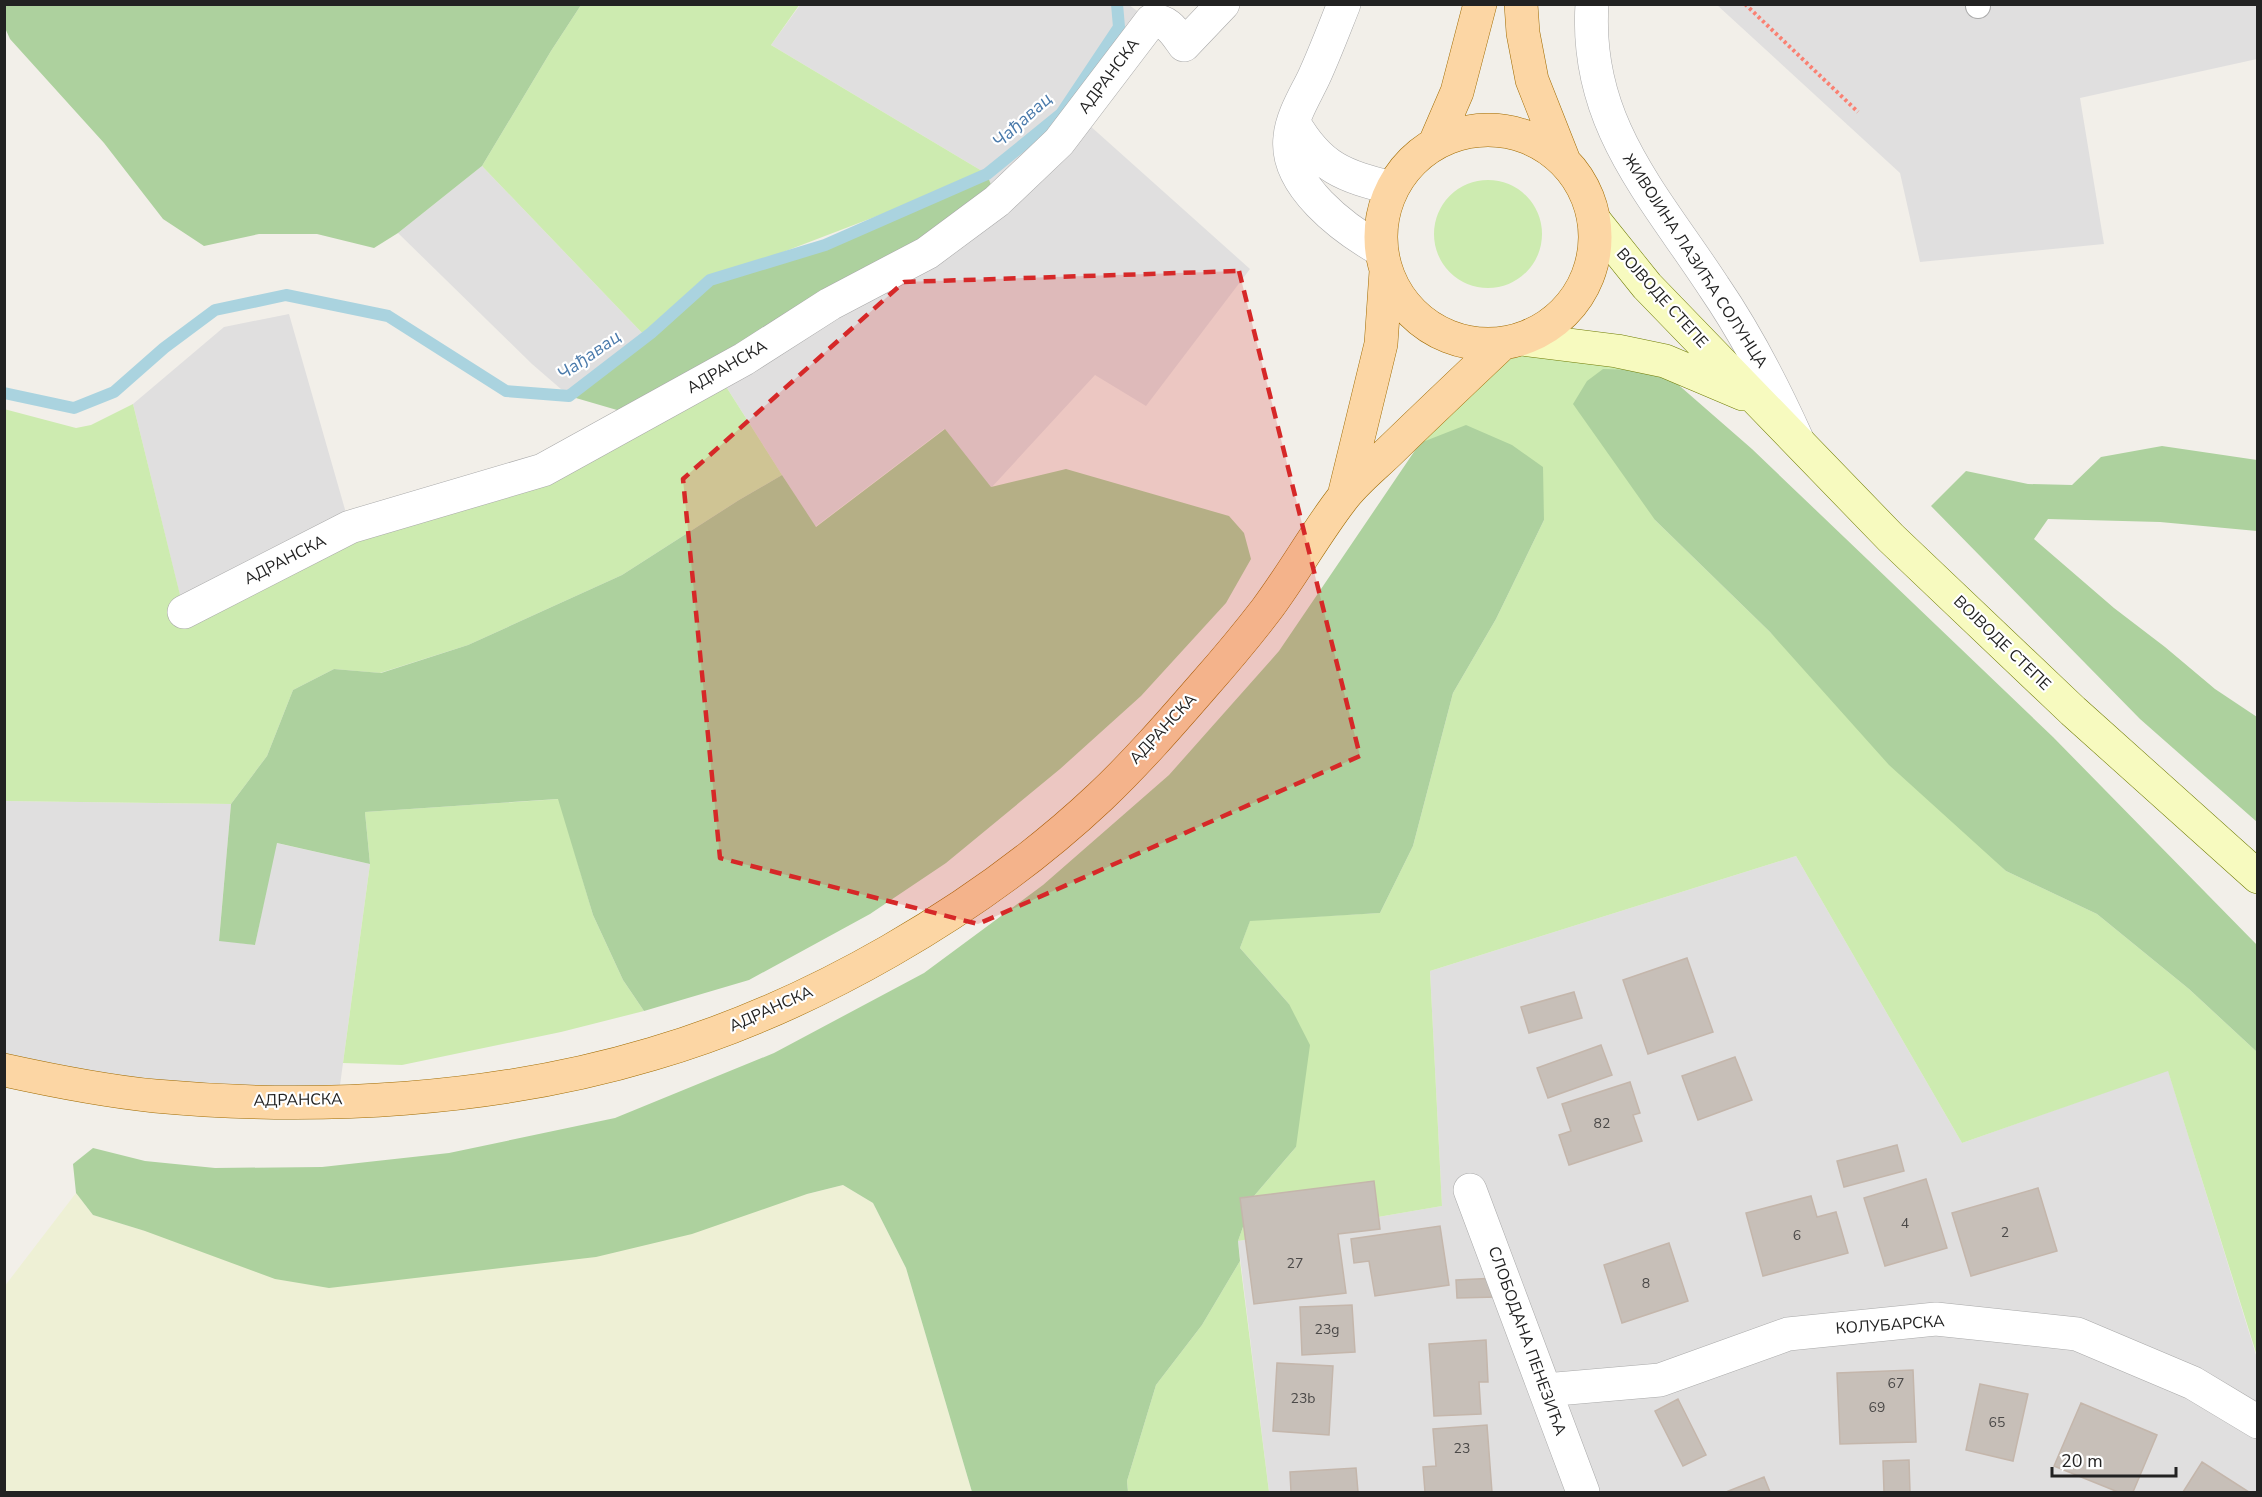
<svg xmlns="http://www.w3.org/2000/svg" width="2262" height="1497" viewBox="0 0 2262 1497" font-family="'Nunito Sans',sans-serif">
  <rect width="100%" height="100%" fill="#f2efe9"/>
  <path fill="#e0dfdf" d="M800,5H1129L1151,21L1079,116L1250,269L1146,406L1095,375L991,488L944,429L815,527L718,374L997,201L987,174L771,45Z
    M1717,5H2257V59L2080,98L2104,244L1920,262L1900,173Z
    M482,166L646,337L569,396L532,364L398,233Z
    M289,314L350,527L184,612L133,404L224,327Z
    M5,801L231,804L219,940L255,945L276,843L370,864L338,1100L5,1070Z
    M1796,856L1962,1143L2168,1070L2257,1358V1492H1269L1238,1241L1442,1206L1430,971Z"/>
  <path fill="#eef0d5" d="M843,1185L873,1203L906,1268L972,1492H5L4,1287L76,1193L93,1215L145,1231L807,1194Z"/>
  <path fill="#cdebb0" d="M800,4L771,45L987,174L710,280L646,337L482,166L551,51L581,5Z
    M1434 234a54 54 0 1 1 108 0a54 54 0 1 1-108 0Z
    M1544,352L1638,370L1655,520L1770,632L2006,871L2097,914L2189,989L2257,1052V1356L2168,1071L1962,1143L1796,856L1430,971L1442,1206L1238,1241L1254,1196L1296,1147L1289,1004L1240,948L1250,920L1380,913L1413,846L1453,693L1496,619L1544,520L1420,443L1486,375L1513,357Z
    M718,374L782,475L739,500L622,575L468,645L380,673L334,669L293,690L267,756L231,804L5,801L4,409L76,428L91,425L133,404L184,611L444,498Z
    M559,799L593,915L623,980L644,1011L561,1032L402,1065L343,1063L370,864L365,812Z
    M1240,1261L1269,1492H1128L1127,1481L1156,1385L1202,1325Z"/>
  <path fill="#add19e" d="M4,5L5,4L581,5L551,51L482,166L398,233L374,248L317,234H259L204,246L163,219L104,143L10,39L5,28Z
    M987,174L997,201L641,417L569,396L651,333L710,280L825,245Z
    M1603,369L1638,370L1674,381L1752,449L2053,737L2257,945V1052L2189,989L2097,914L2006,871L1889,765L1770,632L1655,520L1573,404L1587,381Z
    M1466,425L1512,445L1543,467L1544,520L1496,619L1453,693L1413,846L1380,913L1250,921L1240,948L1289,1004L1310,1045L1296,1147L1254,1196L1238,1241L1240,1261L1202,1325L1156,1385L1127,1481L1128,1492H972L906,1268L873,1203L843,1185L807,1194L692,1234L596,1257L329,1288L275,1279L145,1231L93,1215L76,1193L73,1164L93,1148L145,1161L215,1168L322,1167L449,1153L615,1118L774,1053L924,973L1043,885L1169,775L1279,651L1420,443Z
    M945,429L991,487L1066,469L1229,516L1244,533L1251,559L1226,603L1141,696L1060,769L946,863L870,914L749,980L644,1011L623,980L593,915L558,799L365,812L370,864L277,843L255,945L219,941L231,804L267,756L293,690L334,669L381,673L468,645L622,575L739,500L782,475L816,527Z
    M2162,446L2257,460V531L2160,522L2048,519L2034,539L2114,608L2165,647L2215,689L2257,717V822L2140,719L1931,506L1966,471L2028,484L2072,485L2101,457Z"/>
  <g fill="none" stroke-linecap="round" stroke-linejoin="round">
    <path stroke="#aad3df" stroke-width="12" d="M4,393L74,408L114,392L164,348L215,310L286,295L388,316L506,391L569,396L651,333L710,280L825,245L987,174L1061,114L1119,27L1117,4"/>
  </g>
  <path fill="#c7bfb8" stroke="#c4b6ab" stroke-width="1.5" d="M1687,958L1713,1032L1648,1054L1623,980Z
    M1574,992L1582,1018L1529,1033L1521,1007Z
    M1601,1045L1612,1075L1548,1098L1537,1068Z
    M1735,1057L1752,1100L1698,1120L1682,1076Z
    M1630,1082L1640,1113L1633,1115L1642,1141L1569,1165L1559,1135L1571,1131L1562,1104Z
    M1897,1145L1904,1171L1844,1187L1837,1161Z
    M1926,1179L1947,1248L1885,1266L1864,1198Z
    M1374,1181L1380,1229L1338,1234L1346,1293L1254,1304L1240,1198Z
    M2038,1188L2057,1251L1971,1276L1952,1213Z
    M1811,1196L1817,1217L1836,1212L1848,1253L1763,1276L1746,1213Z
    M1440,1226L1449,1285L1375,1296L1369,1261L1354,1263L1351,1239Z
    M1669,1243L1688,1301L1622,1323L1604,1265Z
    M1497,1278V1297L1457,1298L1456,1280Z
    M1352,1305L1355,1352L1302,1355L1300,1307Z
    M1486,1340L1488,1382H1479L1481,1414L1434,1416L1429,1344Z
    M1277,1363L1333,1366L1329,1435L1273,1431Z
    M1913,1370L1916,1442L1840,1444L1837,1373Z
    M1980,1384L2028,1394L2013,1461L1966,1450Z
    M1678,1399L1706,1455L1683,1466L1655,1411Z
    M2081,1403L2157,1435L2133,1492H2118L2054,1466Z
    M1487,1425L1492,1492H1425L1423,1467L1436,1466L1433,1429Z
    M1909,1460L1910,1492H1884L1883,1461Z
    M2202,1462L2249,1492H2183Z
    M1356,1468L1358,1492H1291L1290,1472Z
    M1764,1477L1770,1492H1726Z"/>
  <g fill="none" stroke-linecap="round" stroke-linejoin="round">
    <defs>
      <path id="lane" d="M1978,4V6"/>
      <path id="street" d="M1344,4C1334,29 1325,53 1314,77C1305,96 1292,116 1290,137C1284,185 1344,229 1381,250
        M1592,4C1584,123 1654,195 1714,287C1747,335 1773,386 1797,439
        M1294,123C1320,168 1344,176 1392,188
        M184,612L350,527L543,470L744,359L830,304L927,253L997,201L1059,142L1151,21C1168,19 1175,33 1184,45L1223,4
        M1470,1190L1583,1492
        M1545,1390L1660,1380L1788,1334L1936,1319L2077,1334L2193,1383L2258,1422"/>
      <path id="secondary" d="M1594,220L1647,286L1891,538L2073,711L2258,877
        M1522,339L1617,351L1665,361L1743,394"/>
      <path id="primary" d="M1521,4L1523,33L1532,80L1564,161
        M1381 237a107 107 0 1 1 214 0a107 107 0 1 1-214 0Z
        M1435,143L1457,92L1480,4
        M1344,496L1381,344L1386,271
        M4,1070C54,1081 104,1091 155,1096C318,1111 495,1101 652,1054C810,1008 980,910 1100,797C1136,763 1170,724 1203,686C1225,661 1246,636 1266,610C1293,574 1315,534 1342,499C1356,480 1376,465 1393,448C1429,413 1466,378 1503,343"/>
    </defs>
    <use href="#lane" stroke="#a9a9a9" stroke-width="26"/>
    <use href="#street" stroke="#a9a9a9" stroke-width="34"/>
    <use href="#secondary" stroke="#707d05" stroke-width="34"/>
    <use href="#primary" stroke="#a06b00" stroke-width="34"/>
    <path stroke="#fa8072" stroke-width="4" stroke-dasharray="3 3" stroke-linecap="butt" d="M1745,4L1858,112"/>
    <use href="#lane" stroke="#fff" stroke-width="24"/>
    <use href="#street" stroke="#fff" stroke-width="33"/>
    <use href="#secondary" stroke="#f7fabf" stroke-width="33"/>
    <use href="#primary" stroke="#fcd6a4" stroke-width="33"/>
  </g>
  <path fill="#d62828" fill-opacity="0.2" stroke="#d62828" stroke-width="4.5" stroke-dasharray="12 8" stroke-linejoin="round" d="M1239,271L1360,756L978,924L720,858L683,479L904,282Z"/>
  <g text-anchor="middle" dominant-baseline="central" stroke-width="4.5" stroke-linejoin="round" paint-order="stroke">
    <g font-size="14" fill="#4b4948">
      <text x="1602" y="1123">82</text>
      <text x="1905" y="1223">4</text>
      <text x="2005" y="1232">2</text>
      <text x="1797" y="1235">6</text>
      <text x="1295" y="1263">27</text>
      <text x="1646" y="1283">8</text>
      <text x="1327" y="1329">23g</text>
      <text x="1896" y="1383">67</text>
      <text x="1303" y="1398">23b</text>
      <text x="1877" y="1407">69</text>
      <text x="1997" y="1422">65</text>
      <text x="1462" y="1448">23</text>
    </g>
    <g font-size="16" fill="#222" stroke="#fff">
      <text transform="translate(1109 76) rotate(-53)">АДРАНСКА</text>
      <text transform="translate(1695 261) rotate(57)">ЖИВОЈИНА ЛАЗИЋА СОЛУНЦА</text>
      <text transform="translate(1662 298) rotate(48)">ВОЈВОДЕ СТЕПЕ</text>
      <text transform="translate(727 367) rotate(-30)">АДРАНСКА</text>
      <text transform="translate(285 560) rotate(-27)">АДРАНСКА</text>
      <text transform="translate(2002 643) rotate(44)">ВОЈВОДЕ СТЕПЕ</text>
      <text transform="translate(1163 729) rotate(-47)">АДРАНСКА</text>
      <text transform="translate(771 1009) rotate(-24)">АДРАНСКА</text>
      <text transform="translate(298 1100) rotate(-1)">АДРАНСКА</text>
      <text transform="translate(1890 1325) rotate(-4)">КОЛУБАРСКА</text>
      <text transform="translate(1527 1341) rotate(70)">СЛОБОДАНА ПЕНЕЗИЋА</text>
    </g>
    <g font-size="18" font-style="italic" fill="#4a7aab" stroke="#fff">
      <text transform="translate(1022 120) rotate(-42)">Чађавац</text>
      <text transform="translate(589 355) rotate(-35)">Чађавац</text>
    </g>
  </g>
  <rect width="2262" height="1497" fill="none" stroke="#222222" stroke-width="12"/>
  <path d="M2052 1467v9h124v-9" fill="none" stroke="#222222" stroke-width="3"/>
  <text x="2061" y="1467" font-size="18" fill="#222222" stroke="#ffffff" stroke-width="4.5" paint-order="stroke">20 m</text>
</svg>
